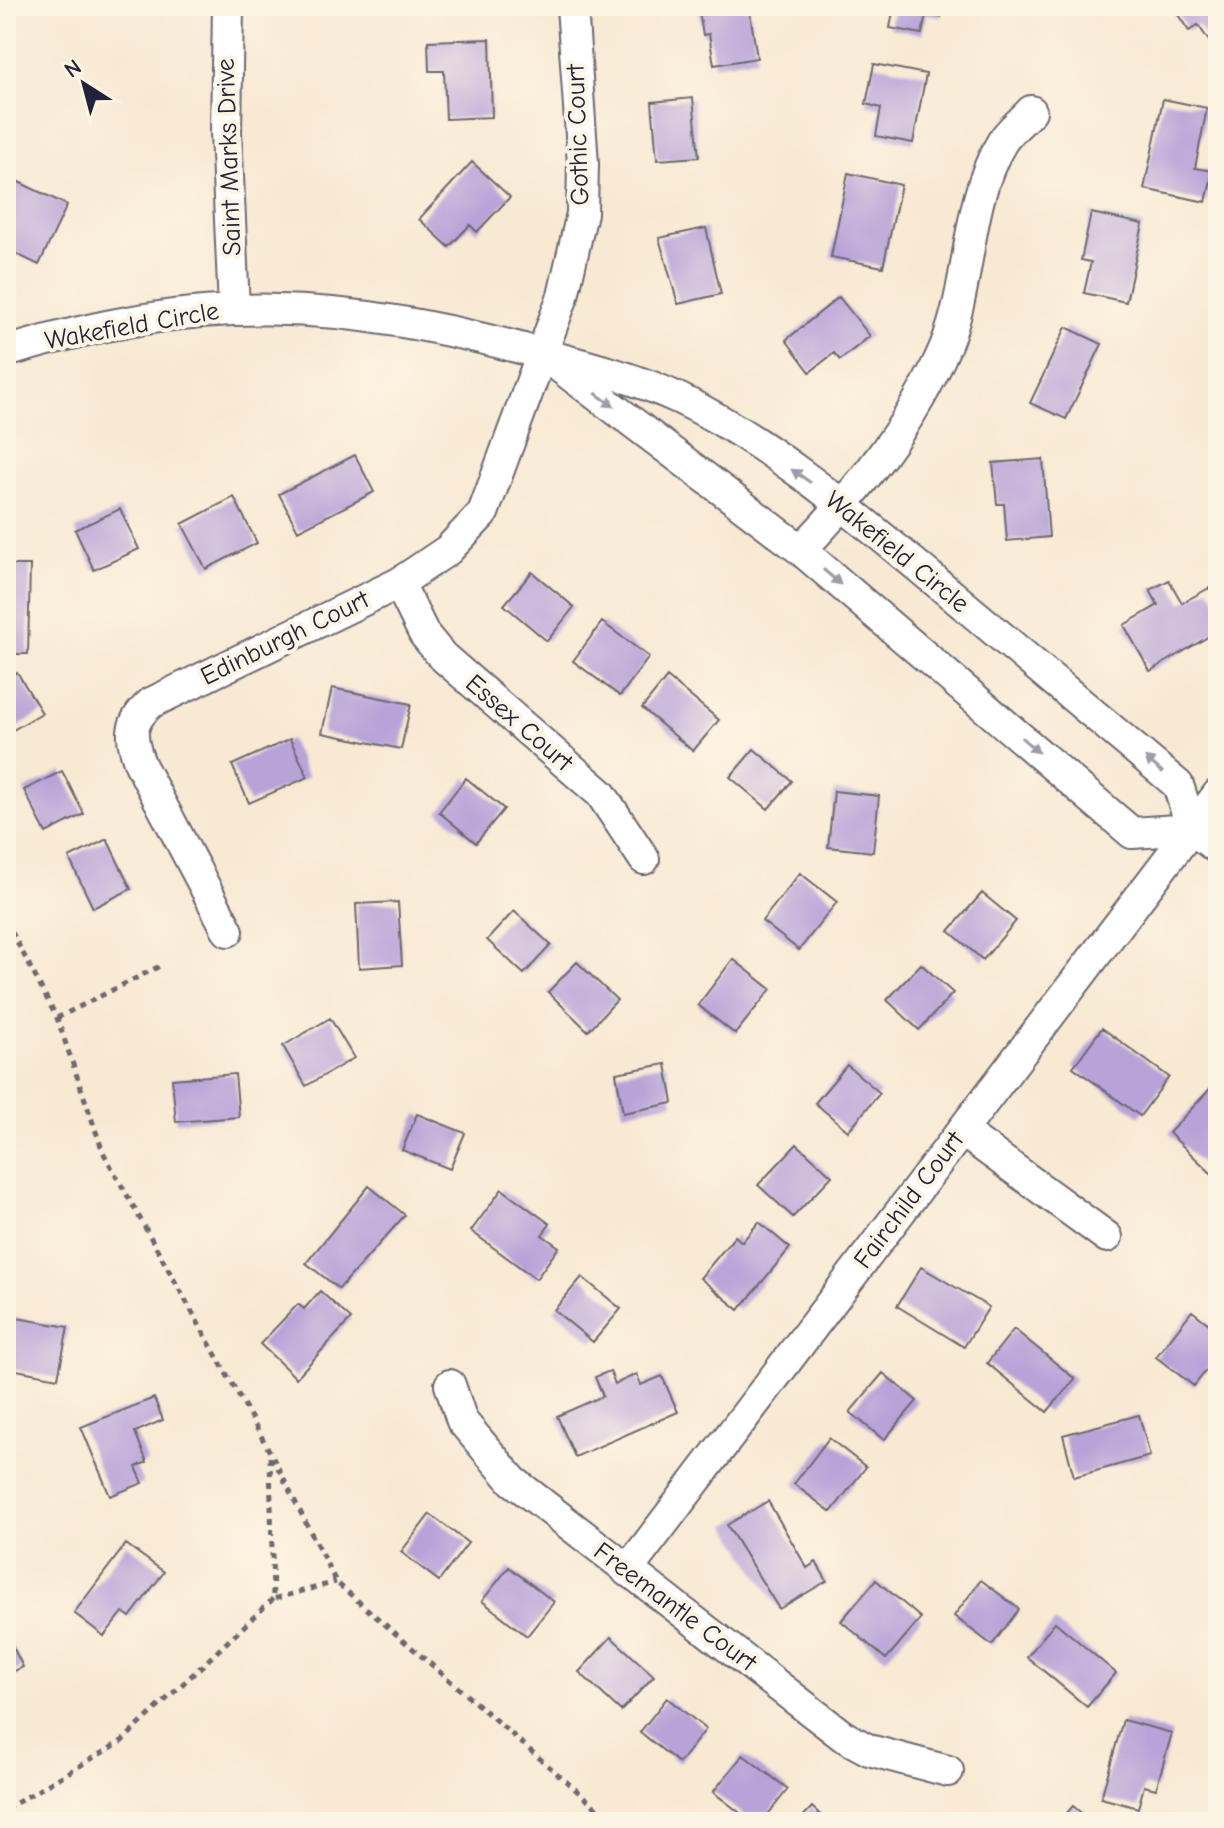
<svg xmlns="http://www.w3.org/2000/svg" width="1224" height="1828" viewBox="0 0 1224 1828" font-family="'Comic Neue',sans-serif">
  <rect width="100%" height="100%" fill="#fcf5e5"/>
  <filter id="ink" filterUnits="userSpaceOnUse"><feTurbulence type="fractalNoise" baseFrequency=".0125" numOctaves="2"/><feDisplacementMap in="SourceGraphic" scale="16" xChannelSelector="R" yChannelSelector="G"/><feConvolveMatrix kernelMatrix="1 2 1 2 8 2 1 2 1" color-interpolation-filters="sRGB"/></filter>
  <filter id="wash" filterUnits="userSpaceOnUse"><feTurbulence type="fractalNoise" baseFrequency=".006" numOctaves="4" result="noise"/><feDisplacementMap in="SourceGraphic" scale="32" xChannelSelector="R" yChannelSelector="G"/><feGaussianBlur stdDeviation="1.8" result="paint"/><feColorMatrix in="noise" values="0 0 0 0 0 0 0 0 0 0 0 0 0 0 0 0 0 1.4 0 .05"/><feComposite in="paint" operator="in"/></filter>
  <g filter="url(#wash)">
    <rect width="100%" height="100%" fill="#f8e9d3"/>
    <g id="blocks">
      <path fill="#b7a3d8" d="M698,6H749L757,58L714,65L709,34L703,35Z
        M894,6H943L941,17L926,14L922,34L890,28Z
        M1172,6H1218V46L1214,48L1198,25L1189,31Z
        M490,39L492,117L446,119L444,71H429L428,41Z
        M874,64L926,74L913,143L876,136L881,108L866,104Z
        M693,98L699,157L657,160L652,102Z
        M1163,99L1207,108L1195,168L1213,171L1206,202L1144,189Z
        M472,162L510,197L477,232L470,225L449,247L419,219Z
        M848,173L901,185L883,267L831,257Z
        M6,176L67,205L39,265L6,249L13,231L6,227Z
        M1091,213L1143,224L1126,302L1084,293L1091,262L1081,260Z
        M706,228L721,294L678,304L659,238Z
        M839,297L870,336L840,360L834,353L810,372L786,340Z
        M1066,327L1102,344L1066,419L1030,403Z
        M355,455L374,492L298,531L279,494Z
        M1043,459L1049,537L1007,541L1004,504H997L993,463Z
        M234,497L257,543L206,569L182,524Z
        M120,509L139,549L94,570L75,530Z
        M6,565H30L28,654H6Z
        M532,572L574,607L547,641L504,605Z
        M1169,580L1182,603L1209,588L1218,602V631L1150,671L1124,625L1158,605L1150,590Z
        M602,622L649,657L620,696L573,661Z
        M17,672L42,713L6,734V678Z
        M667,677L719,720L693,751L642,708Z
        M332,688L411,704L401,749L322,733Z
        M290,739L308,777L249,803L232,765Z
        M754,749L792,781L768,809L730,777Z
        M62,771L84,814L46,833L24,790Z
        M466,778L504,809L476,843L439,812Z
        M834,791L879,796L873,852L828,847Z
        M107,839L131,889L93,908L69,858Z
        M800,873L837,902L799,950L762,921Z
        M982,893L1016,921L983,960L949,931Z
        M398,902L402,965L359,968L356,904Z
        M514,911L551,945L524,974L487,940Z
        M733,959L771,989L735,1034L698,1005Z
        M577,962L617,1000L588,1031L548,992Z
        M921,964L953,993L919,1030L887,1000Z
        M330,1018L354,1058L306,1086L283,1046Z
        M1102,1028L1169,1077L1140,1116L1073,1067Z
        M666,1064L673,1103L623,1113L616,1073Z
        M847,1065L880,1093L848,1131L815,1103Z
        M235,1074L239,1117L176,1122L172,1079Z
        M1218,1080V1168L1212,1174L1169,1133Z
        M417,1114L465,1133L450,1169L402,1150Z
        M797,1144L832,1176L793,1217L758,1185Z
        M369,1186L405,1215L339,1289L306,1263Z
        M502,1189L550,1224L542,1235L559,1247L536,1279L471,1231Z
        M759,1222L790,1248L739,1310L700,1278L735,1236L742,1242Z
        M921,1267L989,1307L964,1347L897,1306Z
        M582,1277L621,1309L593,1342L554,1310Z
        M320,1291L351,1319L296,1378L260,1344L298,1304L304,1309Z
        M1192,1311L1218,1331V1355L1194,1386L1156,1357Z
        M6,1316L68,1327L58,1378L6,1368Z
        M1014,1329L1075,1379L1047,1412L987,1363Z
        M610,1371L615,1384L637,1374L641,1385L662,1376L678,1412L575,1457L557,1416L603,1396L595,1377Z
        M883,1373L917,1401L884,1440L850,1412Z
        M154,1398L163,1420L135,1432L147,1462L136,1467L143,1483L110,1496L81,1427Z
        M1139,1415L1150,1456L1074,1477L1063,1435Z
        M829,1438L866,1467L831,1512L794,1484Z
        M768,1501L807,1568L816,1562L827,1581L779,1609L727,1525Z
        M430,1514L468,1543L439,1581L401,1552Z
        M126,1544L164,1572L130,1617L123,1612L104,1636L74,1613Z
        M509,1567L554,1602L527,1636L482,1601Z
        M876,1580L921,1618L886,1659L841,1621Z
        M981,1580L1019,1609L992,1645L954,1616Z
        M1055,1622L1116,1673L1087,1707L1027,1657Z
        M6,1633L23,1667L6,1675Z
        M611,1637L654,1676L621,1711L579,1672Z
        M667,1698L706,1729L679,1763L640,1732Z
        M1123,1720L1172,1733L1156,1789L1144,1786L1138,1808L1101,1798Z
        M743,1755L788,1789L762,1822H752L713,1792Z
        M1073,1806L1092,1822H1059Z
        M812,1807L828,1822H798Z"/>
    </g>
  </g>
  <g filter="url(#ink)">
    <use href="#blocks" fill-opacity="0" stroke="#6d6870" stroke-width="2"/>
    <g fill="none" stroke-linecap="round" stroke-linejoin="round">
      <defs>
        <path id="minor" d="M228,6L226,132L234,308
          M6,352C201,292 340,299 535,352C584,365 634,377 680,399C770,442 858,517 934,580C1015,648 1097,717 1178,785L1192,829L1218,849
          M557,365L801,550L1132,833L1192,829
          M801,550C859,489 912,425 945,347C972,282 965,203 1002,142C1009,131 1022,121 1031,111
          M399,583L424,634L442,656L601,794L644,859
          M228,931L140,764C130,737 128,723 151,703L399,583L448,550L483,513L563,296L582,213L583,164L572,6
          M962,1131L1107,1237
          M450,1385L462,1421L513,1481L843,1736L869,1750L948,1771
          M627,1571L1218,794"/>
      </defs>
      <use href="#minor" stroke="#6d6870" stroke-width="34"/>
      <path stroke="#6d6870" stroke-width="5" stroke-dasharray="6 6" stroke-linecap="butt" d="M6,921L57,1018L103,1152L270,1452L336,1582L613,1822
        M57,1018L162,965
        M270,1457L273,1599L336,1582
        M6,1809L122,1741L273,1599"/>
      <use href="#minor" stroke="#fff" stroke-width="30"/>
    </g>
    <defs><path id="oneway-solid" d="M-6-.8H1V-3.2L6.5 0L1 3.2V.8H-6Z" transform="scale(2)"/></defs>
    <g fill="#9c9ca7">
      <use href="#oneway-solid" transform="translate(605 400) rotate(36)"/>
      <use href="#oneway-solid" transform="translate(801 476) rotate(-146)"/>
      <use href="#oneway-solid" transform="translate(832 577) rotate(41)"/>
      <use href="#oneway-solid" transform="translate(1030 745) rotate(41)"/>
      <use href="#oneway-solid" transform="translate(1154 765) rotate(-140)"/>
    </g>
  </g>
  <g text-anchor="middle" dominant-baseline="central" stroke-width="8" stroke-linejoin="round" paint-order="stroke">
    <g font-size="26" fill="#22223b" stroke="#fcf5e5">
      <text transform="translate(578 135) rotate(-92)">Gothic Court</text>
      <text transform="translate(229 157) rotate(-92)">Saint Marks Drive</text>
      <text transform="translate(132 326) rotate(-10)">Wakefield Circle</text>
      <text transform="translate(897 552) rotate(39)">Wakefield Circle</text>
      <text transform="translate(285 638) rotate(-26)">Edinburgh Court</text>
      <text transform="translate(519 723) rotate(41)">Essex Court</text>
      <text transform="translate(909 1200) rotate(-53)">Fairchild Court</text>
      <text transform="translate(675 1607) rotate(37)">Freemantle Court</text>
    </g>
  </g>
  <rect width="1224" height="1828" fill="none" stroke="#fcf5e5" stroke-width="32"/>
  <g transform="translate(84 84) rotate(324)" stroke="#fcf5e5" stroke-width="6" paint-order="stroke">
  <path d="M0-6L14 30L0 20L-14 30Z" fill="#22223b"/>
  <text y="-12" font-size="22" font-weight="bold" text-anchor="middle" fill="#22223b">N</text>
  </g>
</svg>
